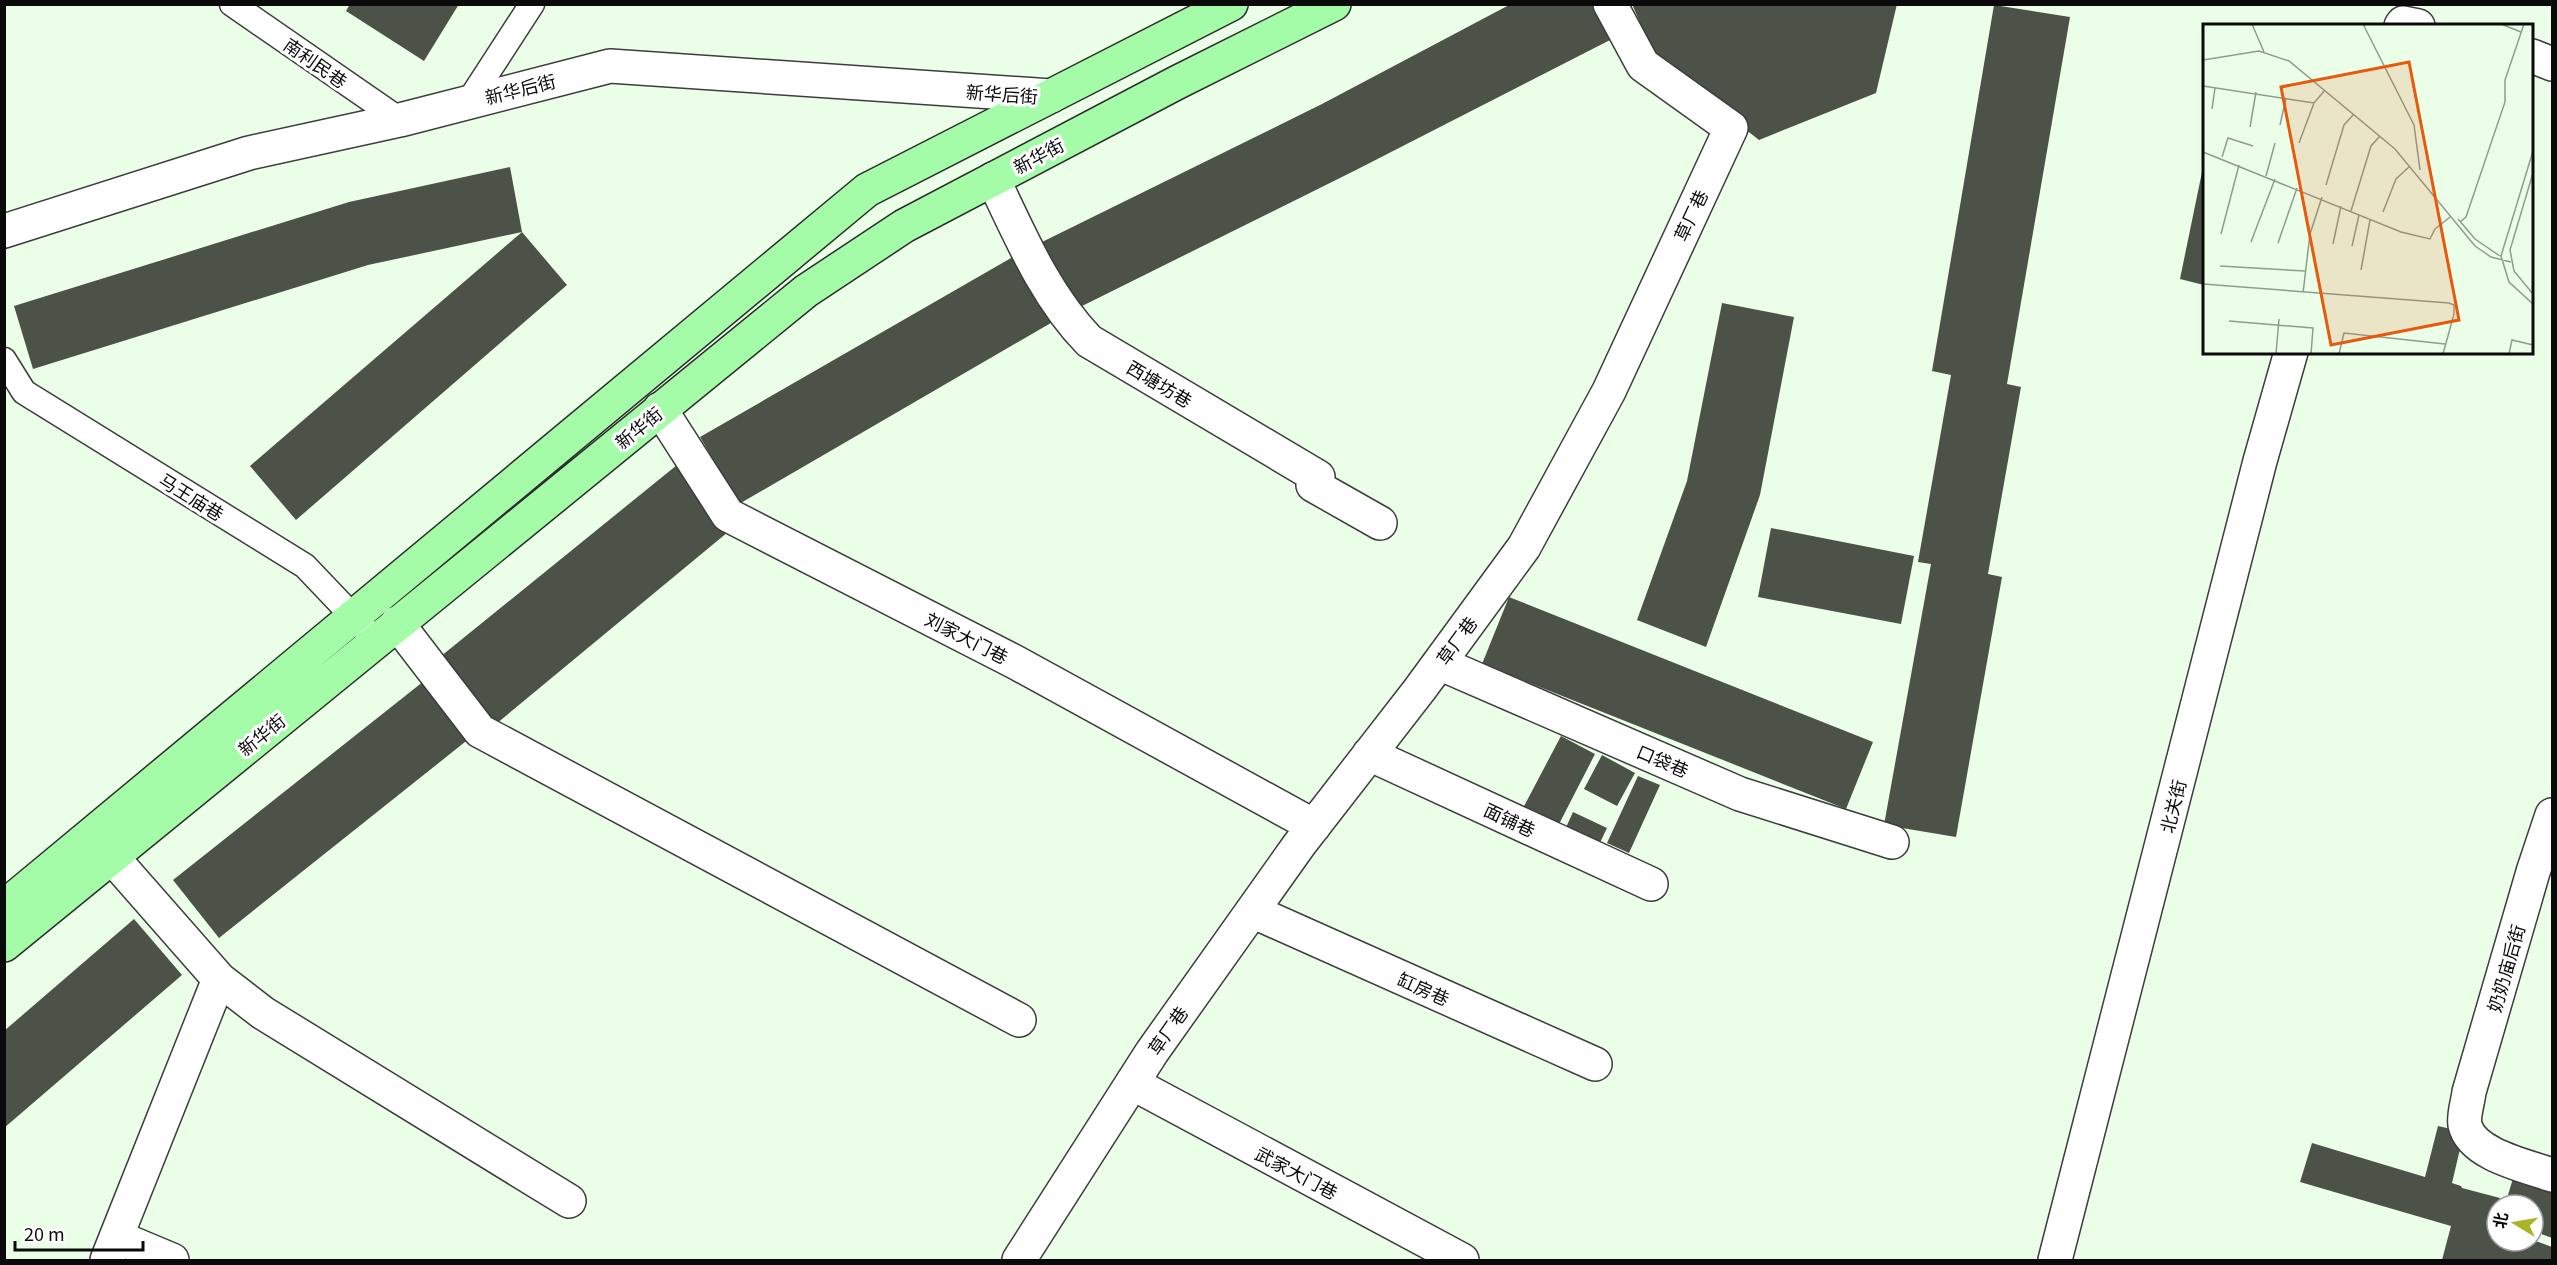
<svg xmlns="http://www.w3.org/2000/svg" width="2557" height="1265" viewBox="0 0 2557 1265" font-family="Georgia,'Noto Sans SC',serif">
  <rect width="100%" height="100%" fill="#eafee8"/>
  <path fill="#4c5247" d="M350,4H459L424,61L346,11Z
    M1511,4H1597L1614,38L1354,171L1074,310L1042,242L1322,104Z
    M1632,4H1897L1876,93L1759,140L1655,58Z
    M1994,5L2070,17L2007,384L2021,387L1988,574L2002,577L1956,837L1884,825L1931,564L1918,562L1951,375L1932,371Z
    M510,167L522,232L368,265L33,369L14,306L349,202Z
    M2203,167H2204V285L2180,279Z
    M522,232L567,285L296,520L250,466Z
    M1018,254L1056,320L739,504L700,437Z
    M1722,303L1794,317L1760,495L1706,647L1637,620L1687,481Z
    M677,465L728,532L490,729L435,661Z
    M1771,528L1914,556L1901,624L1758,597Z
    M1509,597L1873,742L1846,809L1482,664Z
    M424,681L470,738L219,938L173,880Z
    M1561,736L1595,754L1557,828L1522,810Z
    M1602,755L1635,773L1617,806L1584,789Z
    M1638,776L1660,785L1629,853L1607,843Z
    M1573,812L1607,828L1596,851L1563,834Z
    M134,919L182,975L4,1128V1031Z
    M2438,1126L2464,1132L2452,1183L2461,1186L2462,1188L2500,1198L2492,1225L2497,1227V1241L2533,1240L2552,1247V1260H2442L2451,1226L2300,1182L2312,1143L2425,1177Z
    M2514,1175L2552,1189V1238L2533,1231V1205H2505Z"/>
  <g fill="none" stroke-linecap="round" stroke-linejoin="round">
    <defs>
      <path id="service" d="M232,4L400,120
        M469,101L532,4
        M4,360L24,392L305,566L364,628"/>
      <path id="minor" d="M2401,26L2403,23L2418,26
        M2532,56L2552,64
        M993,179C1020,235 1045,296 1089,341L1318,477L1313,485L1380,523
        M660,409L728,515L1015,662L1314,826
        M397,623L480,731L1019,1020
        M1439,663L1740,794L1892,842
        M1369,754L1651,884
        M2552,815L2533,872L2469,1092C2468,1102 2463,1116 2465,1125C2472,1155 2527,1166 2552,1175
        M1252,911L1595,1064
        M219,979L263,1013L569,1201
        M1132,1083L1462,1260
        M117,1237L172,1260
        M107,1260L219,979L111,856
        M1019,1260L1152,1052L1299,845L1420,689L1524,547L1609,391L1731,128L1643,65L1610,4
        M2055,1260L2260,461L2291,352"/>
      <path id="tertiary" d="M4,231L249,153L400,120L610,66L1051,96"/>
      <path id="secondary" d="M4,907L867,190L1231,4
        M4,945L806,291L904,226L1178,82L1334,4"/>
    </defs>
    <use href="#service" stroke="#3d3d3d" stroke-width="27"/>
    <use href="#minor" stroke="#3d3d3d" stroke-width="36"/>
    <use href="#tertiary" stroke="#3d3d3d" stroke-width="36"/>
    <use href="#secondary" stroke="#2c2c2c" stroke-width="36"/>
    <use href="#service" stroke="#fff" stroke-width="24"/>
    <use href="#minor" stroke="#fff" stroke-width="33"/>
    <use href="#tertiary" stroke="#fff" stroke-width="33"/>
    <use href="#secondary" stroke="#a5fca8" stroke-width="33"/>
  </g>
  <g text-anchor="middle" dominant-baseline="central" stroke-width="6" stroke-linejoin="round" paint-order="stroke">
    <g font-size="18" fill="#0a0a0a" stroke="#fff">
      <text transform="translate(316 62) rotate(35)">南利民巷</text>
      <text transform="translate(520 88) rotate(-14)">新华后街</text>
      <text transform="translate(1002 93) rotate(4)">新华后街</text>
      <text transform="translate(1038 155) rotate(-28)">新华街</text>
      <text transform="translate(1690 215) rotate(-65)">草厂巷</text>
      <text transform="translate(1160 383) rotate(31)">西塘坊巷</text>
      <text transform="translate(638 427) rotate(-39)">新华街</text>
      <text transform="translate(192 496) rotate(32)">马王庙巷</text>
      <text transform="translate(967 637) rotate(27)">刘家大门巷</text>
      <text transform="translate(1456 640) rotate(-54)">草厂巷</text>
      <text transform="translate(261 734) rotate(-39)">新华街</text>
      <text transform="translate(1663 760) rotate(23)">口袋巷</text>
      <text transform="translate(2172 806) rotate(-76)">北关街</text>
      <text transform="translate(1510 819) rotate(25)">面铺巷</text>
      <text transform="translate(2505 968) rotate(-74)">奶奶庙后街</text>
      <text transform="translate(1424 988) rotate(24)">缸房巷</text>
      <text transform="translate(1167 1030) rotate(-55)">草厂巷</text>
      <text transform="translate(1297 1172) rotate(28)">武家大门巷</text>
    </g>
  </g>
  <g transform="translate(2203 24)">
    <rect width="330" height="330" fill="#eafee8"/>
    <path fill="none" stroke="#909c8f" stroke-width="1.5" d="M49,0L61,28M160,0L211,101L217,146M298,0L318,8M0,36L56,27L86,37L192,125L272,222L288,233L308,238M0,62L111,79L122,66M9,85L12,64M77,101L83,74M47,103L53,68M96,119L111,79M330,127L298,232L306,258L330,280M0,128L198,208L227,215L232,205L247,193M19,133L25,114L50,122M330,149L307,226L311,247L330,270M63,152L72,119M123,161L141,101L151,90M148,187L168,122L177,112M180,188L193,155L207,142M255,195L272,215L297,232M257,198L263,193L302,78V56L321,0M18,210L36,141M48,218L72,155M75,219L94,164M130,220L138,182M149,222L156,191M17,242L102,247M158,246L167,196M0,260L246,279L251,281V290L240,330M100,269L107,210L119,173M26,297L110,304L108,330M73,330L76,295M136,330L141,309L242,320M306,330L309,316L330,321"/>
    <path fill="#e8590c" fill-opacity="0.15" stroke="#e8590c" stroke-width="3" d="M206,38L256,296L128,321L78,63Z"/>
    <rect width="330" height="330" fill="none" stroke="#0a0a0a" stroke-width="3"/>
  </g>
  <rect width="2557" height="1265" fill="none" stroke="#0a0a0a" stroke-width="12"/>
  <g transform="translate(2515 1223) rotate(281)"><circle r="28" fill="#ffffff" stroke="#9d9d9d" stroke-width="1.5"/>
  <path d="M0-4.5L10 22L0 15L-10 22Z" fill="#a8b528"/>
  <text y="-9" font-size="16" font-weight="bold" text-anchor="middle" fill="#0a0a0a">北</text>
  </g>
  <path d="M15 1241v9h128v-9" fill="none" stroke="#0a0a0a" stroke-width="3"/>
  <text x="24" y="1241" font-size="18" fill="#0a0a0a" stroke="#ffffff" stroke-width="4.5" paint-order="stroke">20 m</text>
</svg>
